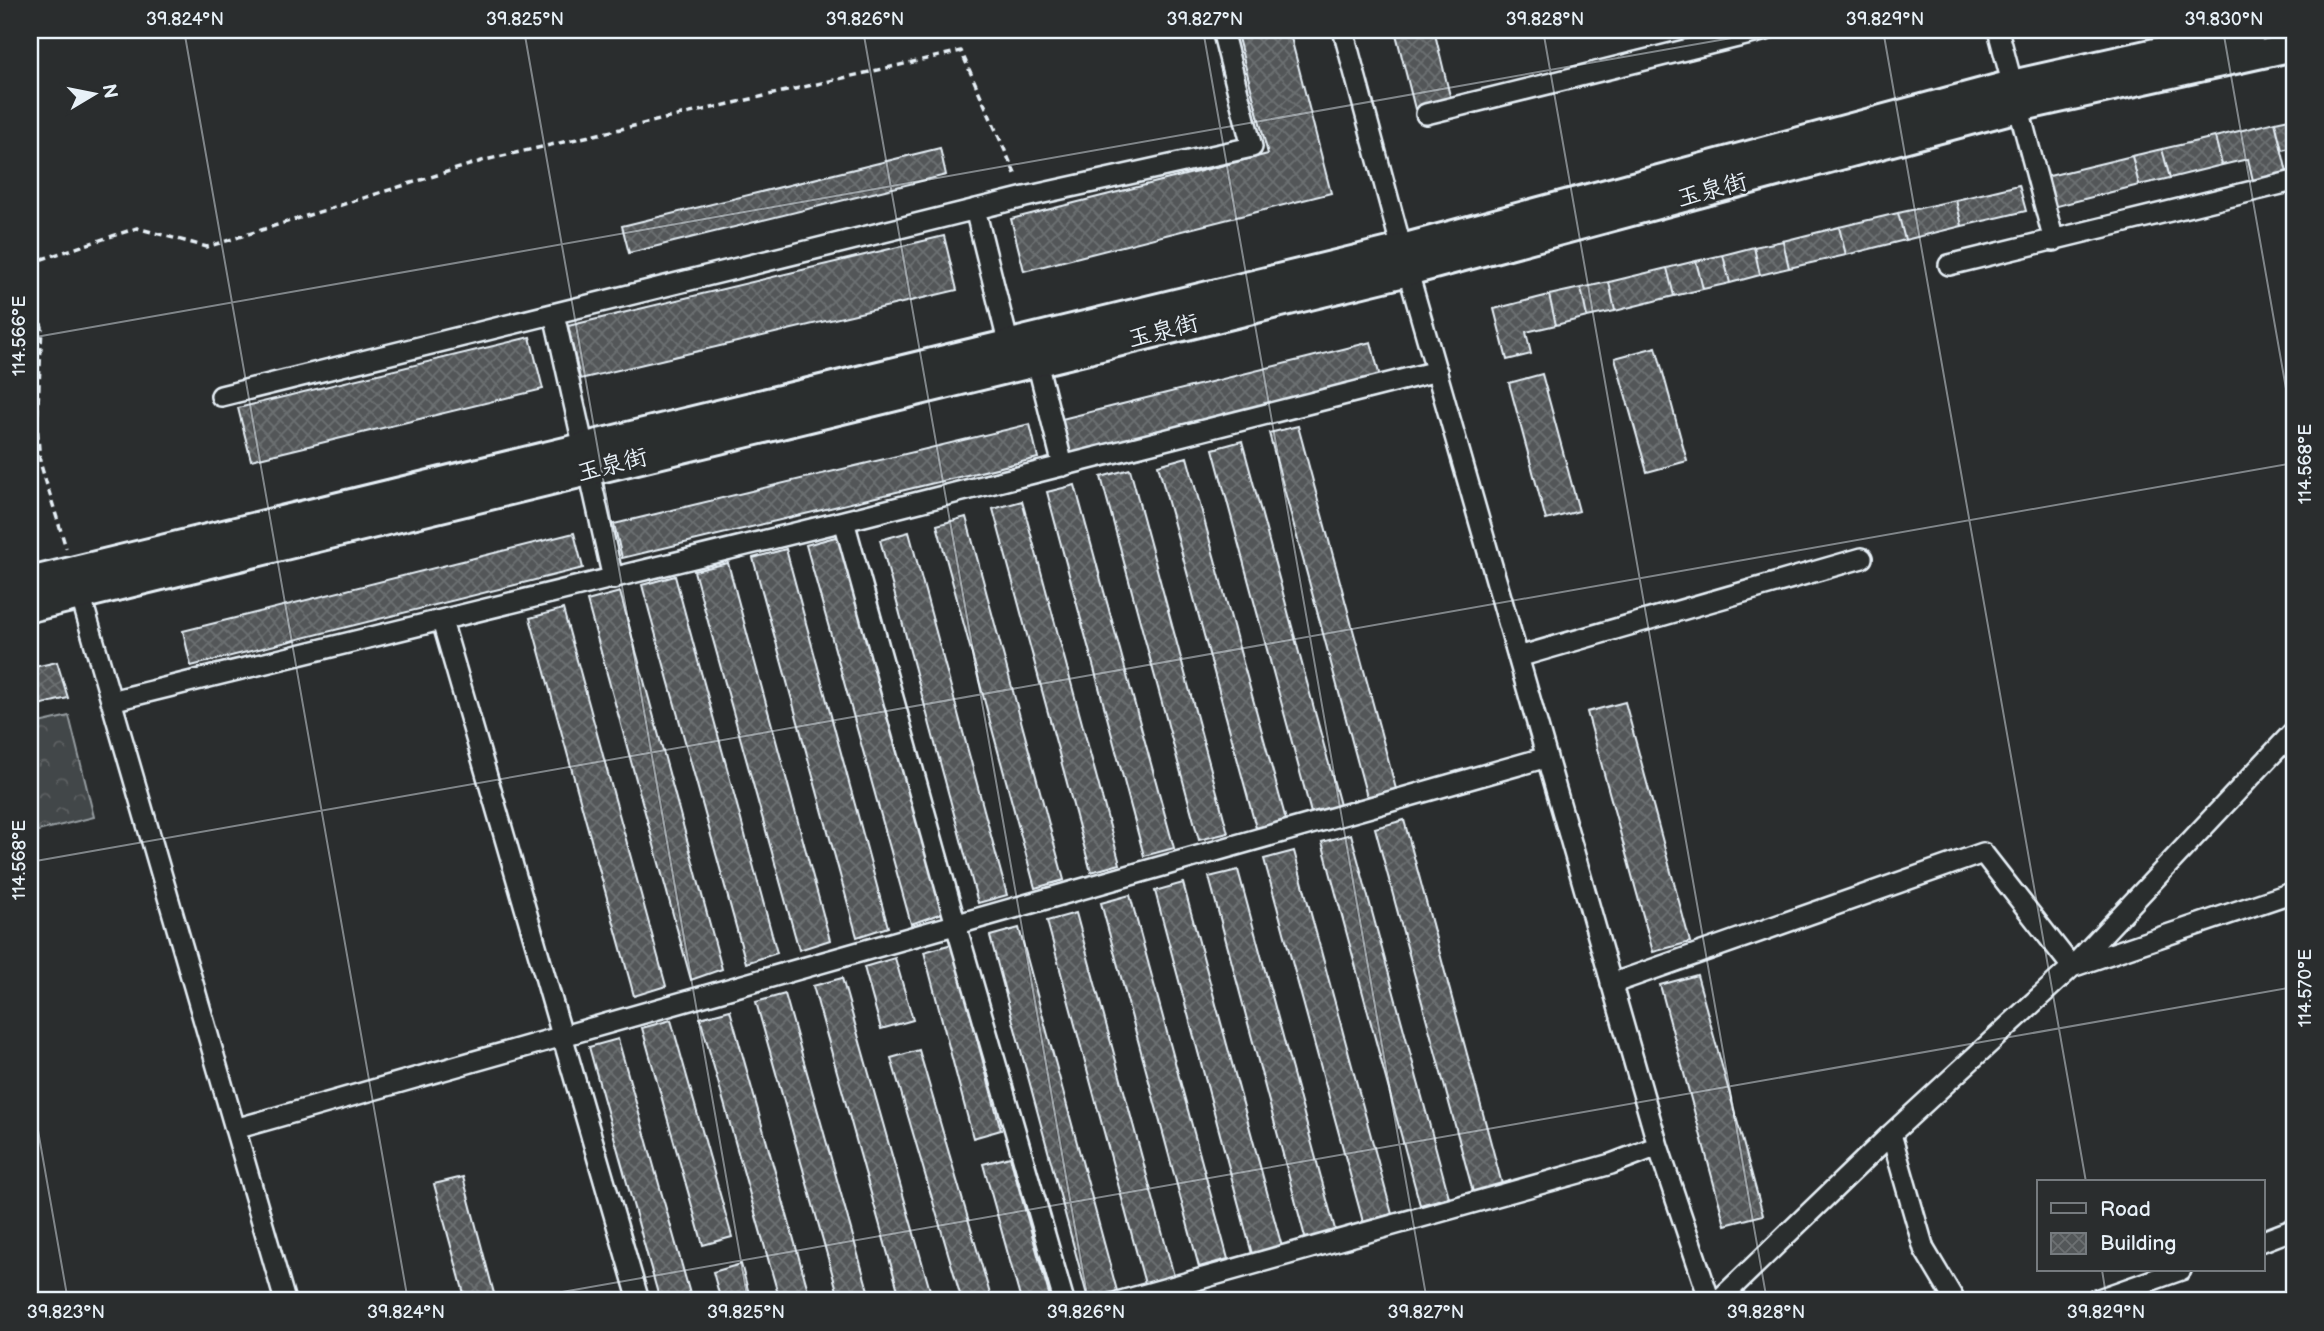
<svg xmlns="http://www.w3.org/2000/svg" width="2324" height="1331" viewBox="0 0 2324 1331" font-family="'Balsamiq Sans','LXGW WenKai TC',sans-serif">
  <defs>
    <pattern id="forest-crowns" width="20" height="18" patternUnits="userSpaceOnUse" patternTransform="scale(1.75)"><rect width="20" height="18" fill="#424648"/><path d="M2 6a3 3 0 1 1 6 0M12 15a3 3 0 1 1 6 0" fill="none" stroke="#5d6163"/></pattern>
    <pattern id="building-cross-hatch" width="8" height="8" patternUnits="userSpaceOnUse" patternTransform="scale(1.75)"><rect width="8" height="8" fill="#535759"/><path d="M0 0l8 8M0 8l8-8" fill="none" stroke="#6c7072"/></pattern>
  </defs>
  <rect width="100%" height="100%" fill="#2a2d2e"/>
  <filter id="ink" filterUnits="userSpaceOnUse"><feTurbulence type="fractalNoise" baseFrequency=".0143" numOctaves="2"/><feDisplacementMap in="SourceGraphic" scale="14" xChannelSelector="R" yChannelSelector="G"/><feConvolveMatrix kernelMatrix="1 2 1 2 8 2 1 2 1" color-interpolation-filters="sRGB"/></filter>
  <g filter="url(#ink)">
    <path fill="url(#forest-crowns)" stroke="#959ca0" stroke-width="2" d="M69,716L94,817L30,833V725Z"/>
    <path fill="url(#building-cross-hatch)" stroke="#e8f1f8" stroke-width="2" d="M1236,30H1289L1331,193L1024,271L1011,219L1268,154Z
      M1395,30H1434L1451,100L1415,109Z
      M2294,118V147L2282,150L2275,122Z
      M2275,122L2288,177L2254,185L2248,159L2222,165L2215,137Z
      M2215,137L2222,165L2170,178L2162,149Z
      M940,148L946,175L629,253L622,226Z
      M2162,149L2170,178L2139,185L2132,156Z
      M2132,156L2139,185L2053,207L2045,177Z
      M2019,185L2026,211L1962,226L1956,200Z
      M1956,200L1962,226L1905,240L1898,213Z
      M1898,213L1905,240L1846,255L1839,227Z
      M1839,227L1846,255L1789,268L1783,241Z
      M944,236L957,290L580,379L568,326Z
      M1783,241L1789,268L1760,275L1754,247Z
      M1754,247L1760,275L1730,283L1723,255Z
      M1723,255L1730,283L1703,289L1696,261Z
      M1696,261L1703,289L1674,296L1667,268Z
      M1667,268L1674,296L1615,311L1609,282Z
      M1609,282L1615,311L1587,317L1581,288Z
      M1581,288L1587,317L1556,325L1549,295Z
      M1549,295L1556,325L1526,332L1531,354L1507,360L1494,309Z
      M530,337L543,389L251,460L238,408Z
      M1371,342L1380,377L1070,454L1062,419Z
      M1656,347L1687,461L1647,472L1615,358Z
      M1542,374L1579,511L1546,520L1509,383Z
      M1030,424L1038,458L622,558L614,524Z
      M1298,426L1396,789L1367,797L1269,433Z
      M1242,441L1340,805L1311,813L1213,449Z
      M1187,457L1286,820L1256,828L1158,465Z
      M1130,469L1228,833L1199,840L1101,477Z
      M1075,485L1174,848L1144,856L1047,492Z
      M1022,501L1120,864L1091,872L993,509Z
      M966,517L1064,880L1035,888L937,525Z
      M909,532L1007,895L978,903L880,540Z
      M574,533L583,568L191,666L183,631Z
      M839,536L942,913L911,924L806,545Z
      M786,549L888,927L857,937L753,558Z
      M728,563L830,940L799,950L694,571Z
      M675,576L777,953L746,963L642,585Z
      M620,592L722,969L691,980L587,601Z
      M563,609L666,986L634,996L530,618Z
      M57,662L68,698L30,707V668Z
      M1625,702L1690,942L1653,952L1587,712Z
      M1404,820L1502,1184L1473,1192L1375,828Z
      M1351,834L1449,1197L1420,1205L1322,842Z
      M1294,851L1392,1214L1363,1222L1264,859Z
      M1238,870L1336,1233L1306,1241L1209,877Z
      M1183,883L1282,1247L1252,1254L1155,891Z
      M1130,895L1228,1259L1199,1267L1101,903Z
      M1076,913L1174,1276L1145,1284L1047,921Z
      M1019,928L1117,1291L1088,1299L990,936Z
      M952,944L1001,1130L973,1138L924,952Z
      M895,958L913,1020L881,1029L864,967Z
      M1697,975L1763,1215L1725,1225L1660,985Z
      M842,978L933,1301H901L813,986Z
      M785,994L871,1301H840L756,1002Z
      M730,1010L811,1301H780L700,1018Z
      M671,1020L732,1237L703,1245L642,1028Z
      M618,1039L692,1301H660L589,1047Z
      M919,1050L992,1301H962L891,1058Z
      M1010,1157L1051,1301H1021L983,1164Z
      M463,1177L496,1301H466L434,1184Z
      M741,1264L751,1301H721L713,1272Z"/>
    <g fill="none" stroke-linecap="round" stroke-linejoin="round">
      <defs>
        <path id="minor" d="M1343,30L1408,272L1658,1146L1710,1301
          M1998,30L2054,241
          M1426,114L1766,30
          M975,209L1011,354
          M1949,265L2294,181
          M554,314L613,579
          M1037,362L1063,466
          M221,396L1025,197L1252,147L1222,30
          M77,583L285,1301
          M442,621L639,1301
          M1518,657L1862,558
          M111,701L844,521
          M1611,984L1983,853L2072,967L2294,892
          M235,1129L1547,757
          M1891,1134L1924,1249L1955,1301
          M2263,1241L2294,1229
          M1064,1301L956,925L844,521L1437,371
          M1121,1301L1611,1164L1658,1146
          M1718,1301L1891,1134L2072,967L2294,731
          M2093,1301L2181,1270"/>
        <path id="major" d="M30,581L1402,248L2012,84L2254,30
          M30,608L1408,272L2018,108L2294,47"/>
      </defs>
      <use href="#minor" stroke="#e8f1f8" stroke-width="24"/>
      <use href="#major" stroke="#e8f1f8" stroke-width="32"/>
      <path stroke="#e8f1f8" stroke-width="3.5" stroke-dasharray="7 5" stroke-linecap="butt" d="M30,263L137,228L207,247L485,160L961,51L1017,178
        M30,289L42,327L37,424L40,462L66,548"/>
      <use href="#minor" stroke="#2a2d2e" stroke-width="19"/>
      <use href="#major" stroke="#2a2d2e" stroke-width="26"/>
    </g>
  </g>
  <path fill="none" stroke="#e8f1f8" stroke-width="2" stroke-opacity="0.45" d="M184,30L408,1301M524,30L748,1301M863,30L1088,1301M1203,30L1427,1301M1543,30L1767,1301M1883,30L2086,1182M2223,30L2294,434M30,338L1777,30M30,862L2294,463M30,1085L68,1301M2102,1270L2107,1301M511,1301L2294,987"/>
  <g text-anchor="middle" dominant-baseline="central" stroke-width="5" stroke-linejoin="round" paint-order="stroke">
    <g font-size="24" fill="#e8f1f8" stroke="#2a2d2e">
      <text transform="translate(1712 190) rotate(-15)">玉泉街</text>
      <text transform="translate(1163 331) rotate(-14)">玉泉街</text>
      <text transform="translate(612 465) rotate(-14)">玉泉街</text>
    </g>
  </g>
  <rect width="2324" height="1331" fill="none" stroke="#2a2d2e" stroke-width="77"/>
  <rect x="2037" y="1180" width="228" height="91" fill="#2a2d2e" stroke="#767b7f" stroke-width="2"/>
  <rect x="2051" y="1203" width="35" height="10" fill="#2a2d2e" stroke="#767b7f" stroke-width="2"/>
  <text x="2100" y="1216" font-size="21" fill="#e8f1f8">Road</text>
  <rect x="2051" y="1233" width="35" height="21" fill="url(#building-cross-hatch)" stroke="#767b7f" stroke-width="2"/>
  <text x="2100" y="1250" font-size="21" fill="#e8f1f8">Building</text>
  <g transform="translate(94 94) rotate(80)" stroke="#2a2d2e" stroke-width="5" paint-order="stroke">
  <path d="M0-5L12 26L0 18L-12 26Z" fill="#e8f1f8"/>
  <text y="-10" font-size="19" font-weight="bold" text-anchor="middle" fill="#e8f1f8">N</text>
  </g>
  <rect x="38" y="38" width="2248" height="1254" fill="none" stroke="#e8f1f8" stroke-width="2.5"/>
  <g font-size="18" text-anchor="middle" fill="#e8f1f8">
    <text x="185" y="25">39.824°N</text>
    <text x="525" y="25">39.825°N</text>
    <text x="865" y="25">39.826°N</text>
    <text x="1205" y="25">39.827°N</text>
    <text x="1545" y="25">39.828°N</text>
    <text x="1885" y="25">39.829°N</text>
    <text x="2224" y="25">39.830°N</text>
    <text transform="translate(19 336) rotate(-90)" y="6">114.566°E</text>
    <text transform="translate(2305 464) rotate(-90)" y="6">114.568°E</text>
    <text transform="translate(19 860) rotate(-90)" y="6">114.568°E</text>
    <text transform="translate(2305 988) rotate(-90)" y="6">114.570°E</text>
    <text x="66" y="1318">39.823°N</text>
    <text x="406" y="1318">39.824°N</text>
    <text x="746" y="1318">39.825°N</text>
    <text x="1086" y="1318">39.826°N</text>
    <text x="1426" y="1318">39.827°N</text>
    <text x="1766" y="1318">39.828°N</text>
    <text x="2106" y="1318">39.829°N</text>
  </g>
</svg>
